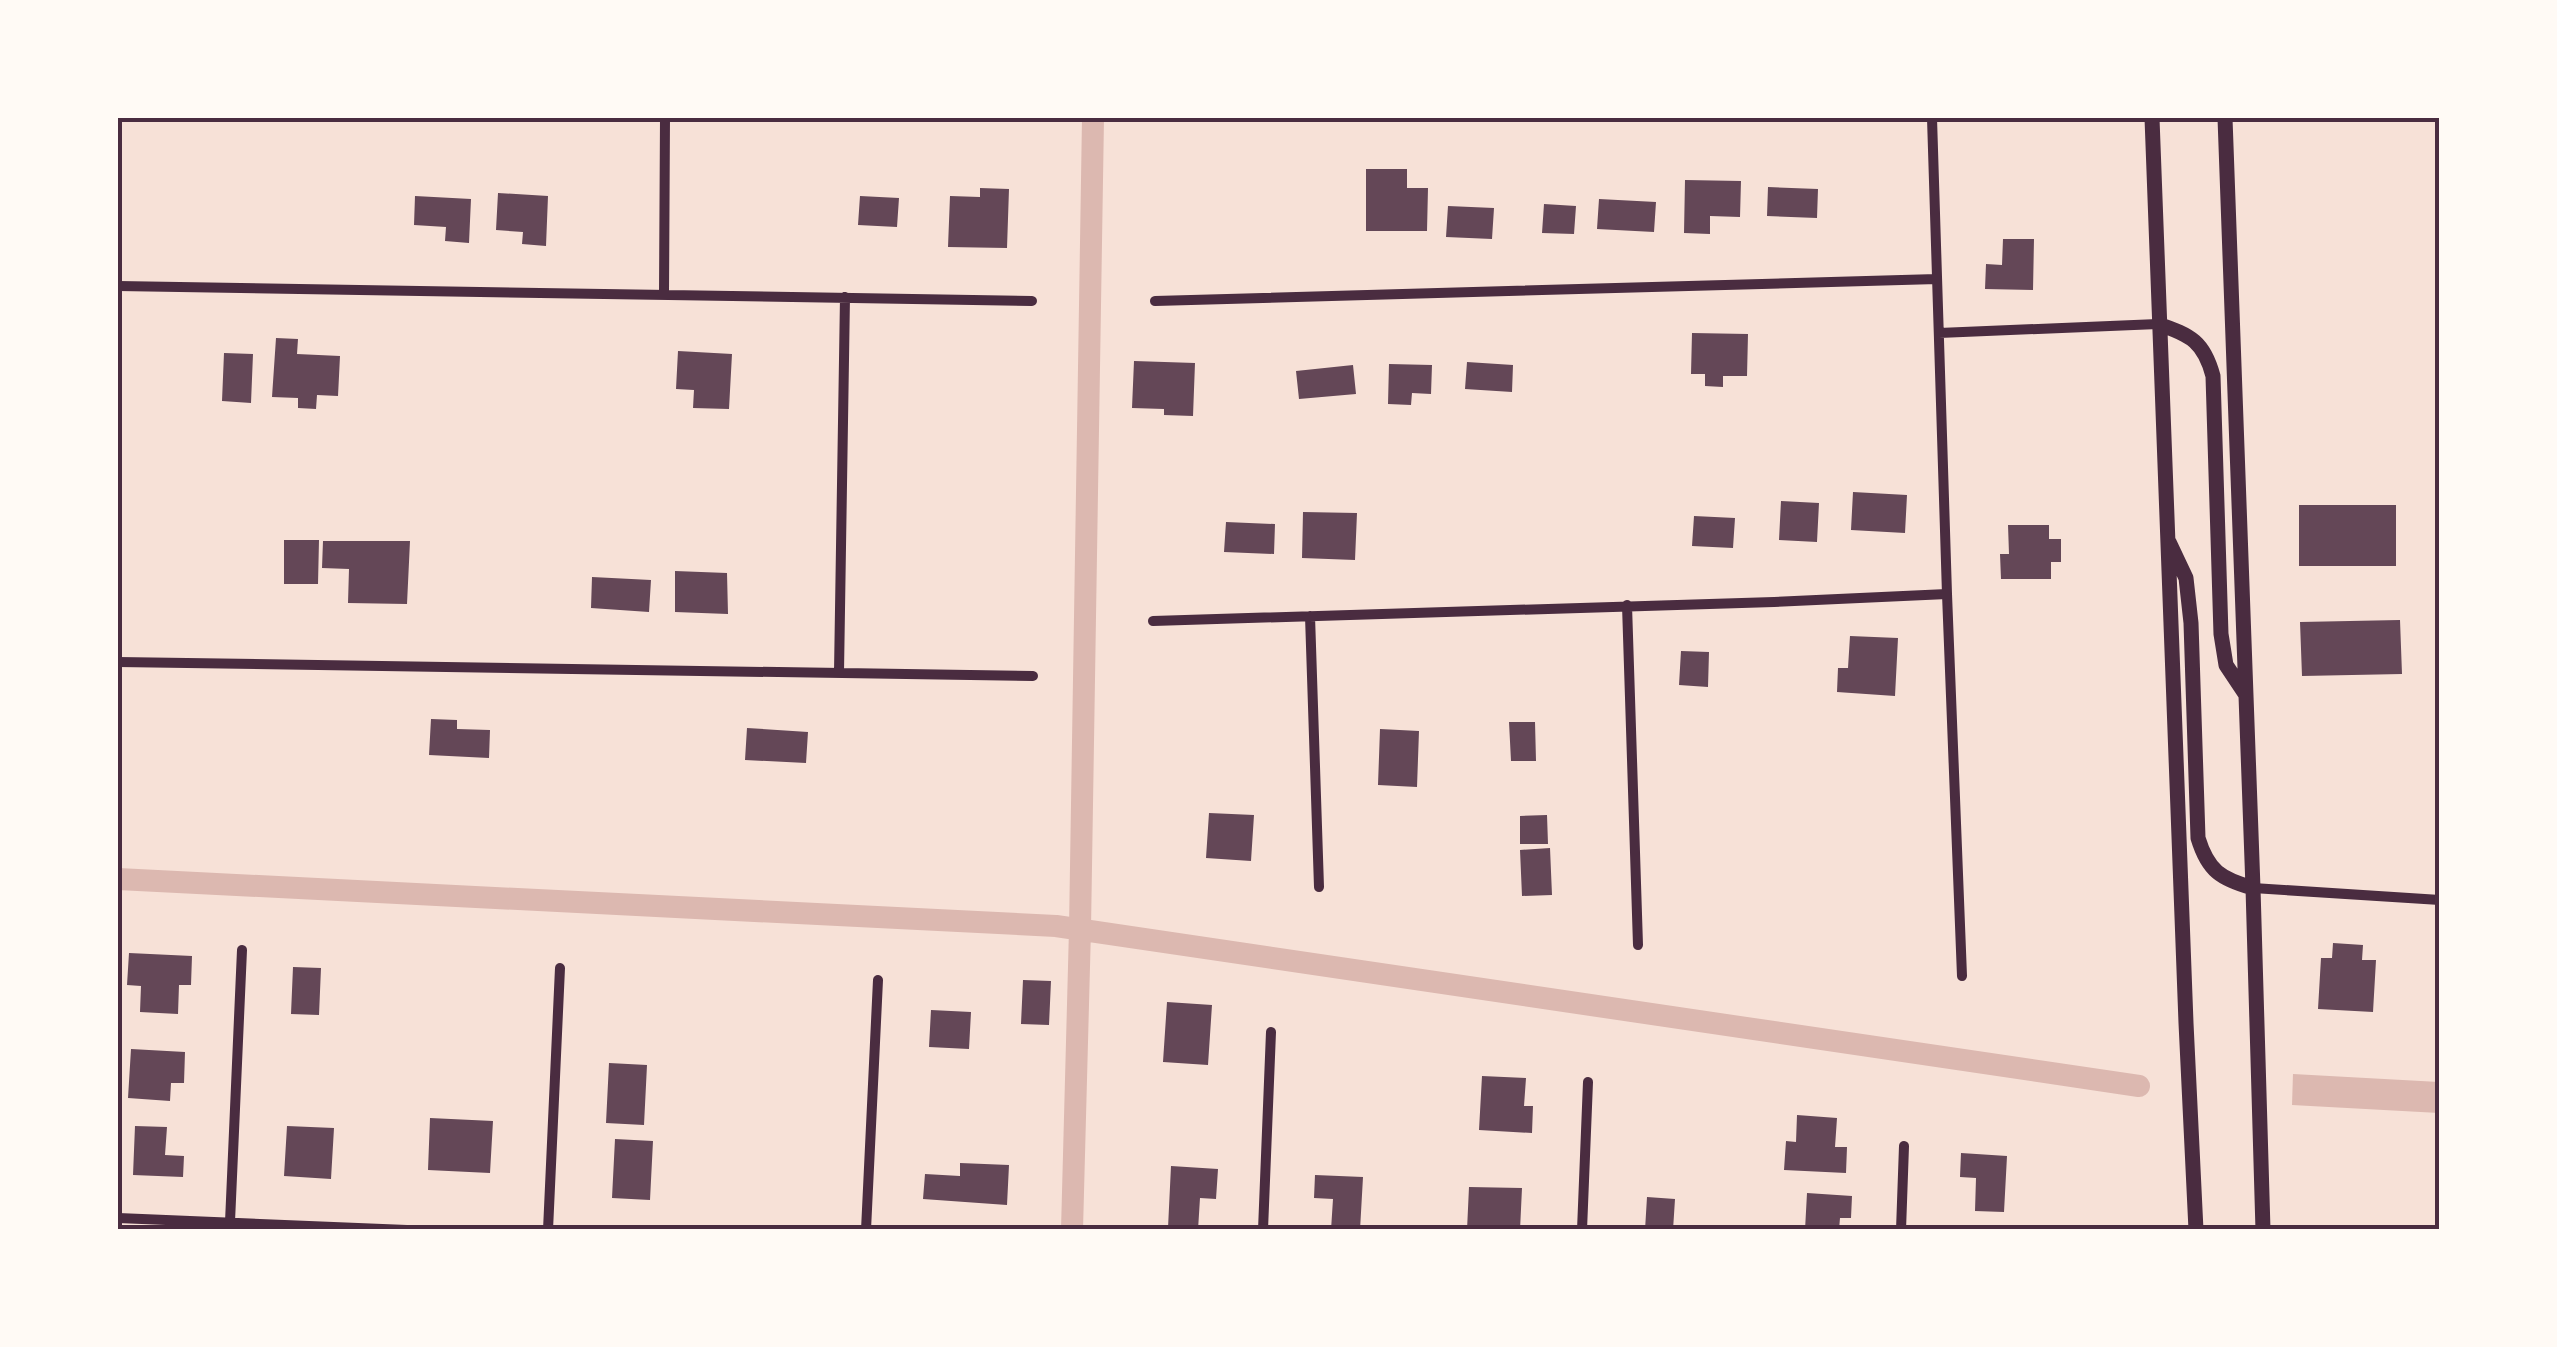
<svg xmlns="http://www.w3.org/2000/svg" width="2557" height="1347" font-family="'Crimson Pro',serif">
	<style>
		.water { fill: #dcb8b0 }
		.lines { fill: none; stroke-linecap: round; stroke-linejoin: round }
		.canal { stroke: #dcb8b0; stroke-width: 22 }
		.building { fill: #644757 }
		.minor { stroke: #4a2c40; stroke-width: 10 }
		.secondary { stroke: #4a2c40; stroke-width: 15 }
		.neatline { fill: none; stroke: #4a2c40; stroke-width: 4 }
	</style>
	<rect width="100%" height="100%" fill="#f7e1d7"/>
	<path class="water" d="M2293,1074L2439,1082V1113L2292,1105Z"/>
	<g class="lines">
		<path class="canal" d="M118,879L1056,926L2139,1086
			M1072,1230L1080,929L1093,118"/>
	</g>
	<path class="building" d="M1366,169H1407V188H1428L1427,231H1366Z
		M1685,180L1741,181L1740,217L1710,216V234L1684,233Z
		M1768,187L1818,189L1817,218L1767,216Z
		M980,188L1009,189L1007,248L948,247L950,196L980,197Z
		M498,193L548,196L546,246L522,244L523,232L496,230Z
		M415,196L471,199L469,243L445,241L446,227L414,225Z
		M860,196L899,198L897,227L858,225Z
		M1599,199L1656,202L1654,232L1597,229Z
		M1544,204L1576,206L1574,234L1542,233Z
		M1448,206L1494,208L1492,239L1446,237Z
		M2003,239H2034L2033,290L1985,289L1986,264L2002,265Z
		M1692,333L1748,334L1747,376H1723V387L1705,386V374H1691Z
		M276,338L298,339L297,354L340,356L338,396L317,395L316,409L298,408V398L272,397Z
		M678,351L732,354L729,409L693,408L694,390L676,389Z
		M224,353L253,354L251,403L222,401Z
		M1134,361L1195,363L1193,416L1164,415V409L1132,408Z
		M1467,362L1513,365L1512,392L1465,389Z
		M1389,364L1432,365L1431,394L1412,393L1411,405L1388,404Z
		M1353,365L1356,394L1299,399L1296,371Z
		M1853,492L1907,495L1905,533L1851,530Z
		M1781,501L1819,503L1817,542L1779,540Z
		M2299,505H2396V566H2299Z
		M1303,512L1357,513L1355,560L1302,558Z
		M1694,516L1735,518L1733,548L1692,546Z
		M1226,522L1275,524L1274,554L1224,552Z
		M2008,525H2049V539H2061V562H2051V579H2001L2000,554H2009Z
		M284,540H319L318,584H284Z
		M323,541H410L407,604L348,603L349,569L322,568Z
		M675,571L727,573L728,614L675,612Z
		M592,577L651,580L649,612L591,608Z
		M2400,620L2402,674L2302,676L2300,622Z
		M1850,636L1898,638L1895,696L1837,692L1838,668H1848Z
		M1681,651L1709,652L1708,687L1679,685Z
		M431,719L457,720V729L490,730L489,758L429,755Z
		M1509,722H1535L1536,761H1511Z
		M747,728L808,732L806,763L745,760Z
		M1380,729L1419,731L1417,787L1378,785Z
		M1209,813L1254,815L1251,861L1206,858Z
		M1547,815L1548,844H1520V816Z
		M1550,848L1552,895L1522,896L1520,850Z
		M2333,943L2363,945L2362,960H2376L2373,1012L2318,1009L2321,958H2332Z
		M129,953L192,956L191,985H179L178,1014L140,1012L141,986L127,985Z
		M293,967L321,968L319,1015L291,1014Z
		M1023,980L1051,981L1049,1025L1021,1024Z
		M1167,1002L1212,1005L1208,1065L1163,1062Z
		M931,1010L971,1012L969,1049L929,1047Z
		M131,1049L185,1052L184,1083H171L170,1101L128,1098Z
		M609,1063L647,1065L644,1125L606,1123Z
		M1482,1076L1526,1078L1524,1106H1533L1532,1133L1479,1130Z
		M1797,1115L1837,1118L1835,1147H1847L1846,1173L1784,1170L1786,1141L1796,1142Z
		M430,1118L493,1121L490,1173L428,1170Z
		M135,1126L167,1127L165,1155L184,1156L183,1177L133,1175Z
		M287,1126L334,1128L331,1179L284,1176Z
		M615,1139L653,1141L650,1200L612,1198Z
		M1961,1153L2007,1156L2004,1212L1975,1211L1976,1178L1960,1177Z
		M960,1163L1009,1165L1007,1205L923,1199L925,1174L960,1176Z
		M1171,1166L1218,1169L1216,1199L1200,1198L1198,1230L1168,1228Z
		M1315,1175L1363,1177L1360,1230H1331L1333,1199L1314,1198Z
		M1469,1187L1522,1188L1520,1230H1467Z
		M1807,1193L1852,1196L1851,1218H1840L1839,1230H1805Z
		M1647,1197L1675,1199L1673,1230H1645Z"/>
	<g class="lines">
		<path class="minor" d="M1932,118L1947,594L1962,976
			M118,286L1032,301
			M664,294L665,118
			M1155,301L1937,279
			M1939,333L2158,324
			M1627,605L1638,945
			M1310,616L1319,887
			M1153,621L1774,602L1947,594
			M118,662L1033,676
			M839,672L845,297
			M2253,888L2440,900
			M118,1218L407,1230
			M230,1222L242,950
			M548,1230L560,968
			M866,1230L878,980
			M1263,1230L1271,1032
			M1582,1230L1588,1082
			M1901,1230L1904,1146"/>
		<path class="secondary" d="M2152,118L2186,1023L2196,1230
			M2225,118L2253,888L2263,1230
			M2158,324C2191,335 2204,342 2213,376L2221,634L2226,665L2246,695
			M2169,542L2186,578L2191,623L2198,838C2208,871 2221,879 2253,888"/>
	</g>
	<rect width="2557" height="1347" fill="none" stroke="#fffaf5" stroke-width="240"/>
	<rect x="120" y="120" width="2317" height="1107" class="neatline"/>
</svg>
